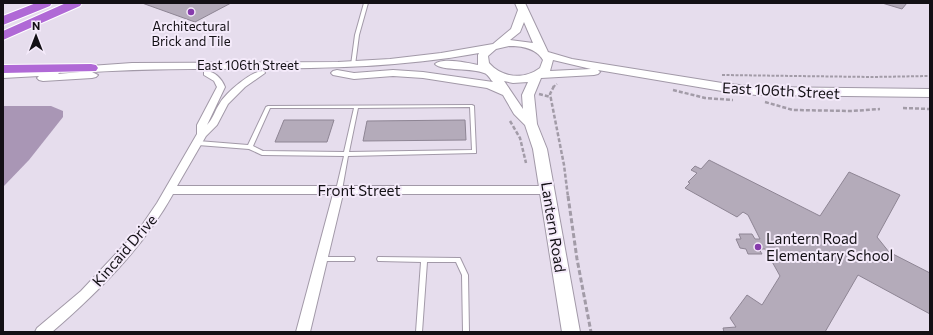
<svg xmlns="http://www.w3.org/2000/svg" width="933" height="335" font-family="Commissioner,sans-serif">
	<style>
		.water { fill: #a996b5 }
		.building { fill: #b4abba; stroke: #8e8594 }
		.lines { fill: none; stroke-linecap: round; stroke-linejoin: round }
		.lane-casing { stroke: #a299a8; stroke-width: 2 }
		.street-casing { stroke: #a299a8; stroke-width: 2 }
		.secondary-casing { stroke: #a299a8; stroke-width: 2 }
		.highway-casing { stroke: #fff; stroke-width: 2 }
		.path-far2 { stroke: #a29ba7; stroke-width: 2; stroke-dasharray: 3 1.5; stroke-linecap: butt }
		.path-far1 { stroke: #a29ba7; stroke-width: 2.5; stroke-dasharray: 4 2; stroke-linecap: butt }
		.path { stroke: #a29ba7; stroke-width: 3; stroke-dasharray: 5 2.5; stroke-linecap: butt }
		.lane { fill: #fff; fill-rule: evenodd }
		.street { fill: #fff; fill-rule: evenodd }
		.secondary { fill: #fff; fill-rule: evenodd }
		.highway { fill: #b069d6; fill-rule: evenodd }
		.poi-dot { fill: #863bac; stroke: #f4eafa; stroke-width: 1.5 }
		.labels { text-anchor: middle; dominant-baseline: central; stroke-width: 4; stroke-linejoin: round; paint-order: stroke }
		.far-poi-label { font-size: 13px; fill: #131015; stroke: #f4eafa }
		.far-street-label { font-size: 13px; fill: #131015; stroke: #f4eafa }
		.street-label { font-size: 15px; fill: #131015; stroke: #f4eafa }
		.poi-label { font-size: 15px; fill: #131015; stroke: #f4eafa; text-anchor: start }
	</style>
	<rect width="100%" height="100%" fill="#e6dded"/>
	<path class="water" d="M3,106H51L63,111V117L29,160L3,187Z"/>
	<path class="building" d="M142,3H231L195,22Z
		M882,3H907L902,9Z
		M284,120H334L327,142H275Z
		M465,120L466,140L363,141L367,121Z
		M709,160L820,216L849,172L900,195L877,237L889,252L930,273V314L858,275L825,332H724L723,328L736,327L730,318L747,295L762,305L780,276L765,249H759L762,254H748L746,249L740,248L736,239H741L739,234H752L755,239H760L748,215L743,212L737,217L685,188L690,183L688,182L697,173L691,170L695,166L701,169Z"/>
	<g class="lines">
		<g class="lane-casing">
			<path id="lane" d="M364,3H368L359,35L355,65L353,66L351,65L355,35Z
				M472,105L474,106L476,152V153L348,156L342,190L341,191H337L336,190L344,156L262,155L249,149L198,145L196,143L198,141L248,145L266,107L268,106ZM470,107L472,150L349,152L358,108ZM270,108H354L344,152L263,151L253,146Z
				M320,257H354L355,259L354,261H320L319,259Z
				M378,257H380L458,258H460L468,275L469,332H463L462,275L456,262H427L422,332H416L421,262L380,261H378L377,259Z"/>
		</g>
		<g class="street-casing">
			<path id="street" d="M204,71C214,70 222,79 225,87L207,125C213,119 215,110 220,103C225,94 253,69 264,71L265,73L245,87L228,104L217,125L206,136L177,186H548L552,187L553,190L552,193L548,194H343L310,332H296L333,194H173C143,248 98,292 52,332H35L37,328L81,291L140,228L157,203L197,134V125L217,87L214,81L204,75Z"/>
		</g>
		<g class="secondary-casing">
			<path id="secondary" d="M515,3H525L548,52L572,59L722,83L756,87L930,89V97L756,95L722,91L598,70L600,72L598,74L594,75L541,78L534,95L537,124L547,149L580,332H562L533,149L525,125L514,114L503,95L487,88L423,78L393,76L354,79L333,75L331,73L333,71L337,70L354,73L393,70L423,72L493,82C490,79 488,74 484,73C474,68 441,71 435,64C442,57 469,63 478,65V55L479,53C350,77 222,64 92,72L98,75L96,77L92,78L43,81L39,80L37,78L39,76L3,78V72L55,68L59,69L61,71L58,74L80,72L74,69L76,67L132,63L338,62L390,59L441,53L493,44L511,29L518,10ZM524,22L533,43L510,40L520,32ZM509,46C522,46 536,48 543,60L540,68C524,80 502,78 489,63L488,56L496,49ZM553,60L591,69L550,71ZM504,81L513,83L528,82L522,95L523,109Z"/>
		</g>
		<g class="highway-casing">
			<path id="highway" d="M36,3H52L50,6L3,25V16Z
				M66,3H82L80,6L3,40V31Z
				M91,64L96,65L98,68L96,71L3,73V65Z"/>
		</g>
		<path class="path-far2" d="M722,75L871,77L930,76
			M553,87L557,84"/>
		<path class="path-far1" d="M554,86L550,94L564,165L568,197
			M673,90L705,98L733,100
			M539,94L551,97
			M765,102L793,110L852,111L880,109
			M903,108L930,109
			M510,121L520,138L526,163"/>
		<path class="path" d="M568,196L577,259L591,332"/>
		<use href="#lane" class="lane"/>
		<use href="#street" class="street"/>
		<use href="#secondary" class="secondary"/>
		<use href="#highway" class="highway"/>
	</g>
	<g class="poi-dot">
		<circle cx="191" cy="12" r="4"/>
		<circle cx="758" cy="247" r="4"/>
	</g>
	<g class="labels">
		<g class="far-poi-label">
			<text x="191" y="26">Architectural<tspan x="191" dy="15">Brick and Tile</tspan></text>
		</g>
		<g class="far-street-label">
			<text x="248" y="65">East 106th Street</text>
		</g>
		<g class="street-label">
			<text transform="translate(781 90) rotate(3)">East 106th Street</text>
			<text x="359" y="190">Front Street</text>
			<text transform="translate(554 227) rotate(81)">Lantern Road</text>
			<text transform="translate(124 250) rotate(-49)">Kincaid Drive</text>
		</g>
		<g class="poi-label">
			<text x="766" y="238">Lantern Road<tspan x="766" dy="17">Elementary School</tspan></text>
		</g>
	</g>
	<rect width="933" height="335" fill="none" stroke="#131015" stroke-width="8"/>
	<g transform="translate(36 36)" stroke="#f4eafa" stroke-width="3" paint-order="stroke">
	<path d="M0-3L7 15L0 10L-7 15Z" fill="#131015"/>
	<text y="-6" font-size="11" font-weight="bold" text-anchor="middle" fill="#131015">N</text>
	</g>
</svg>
